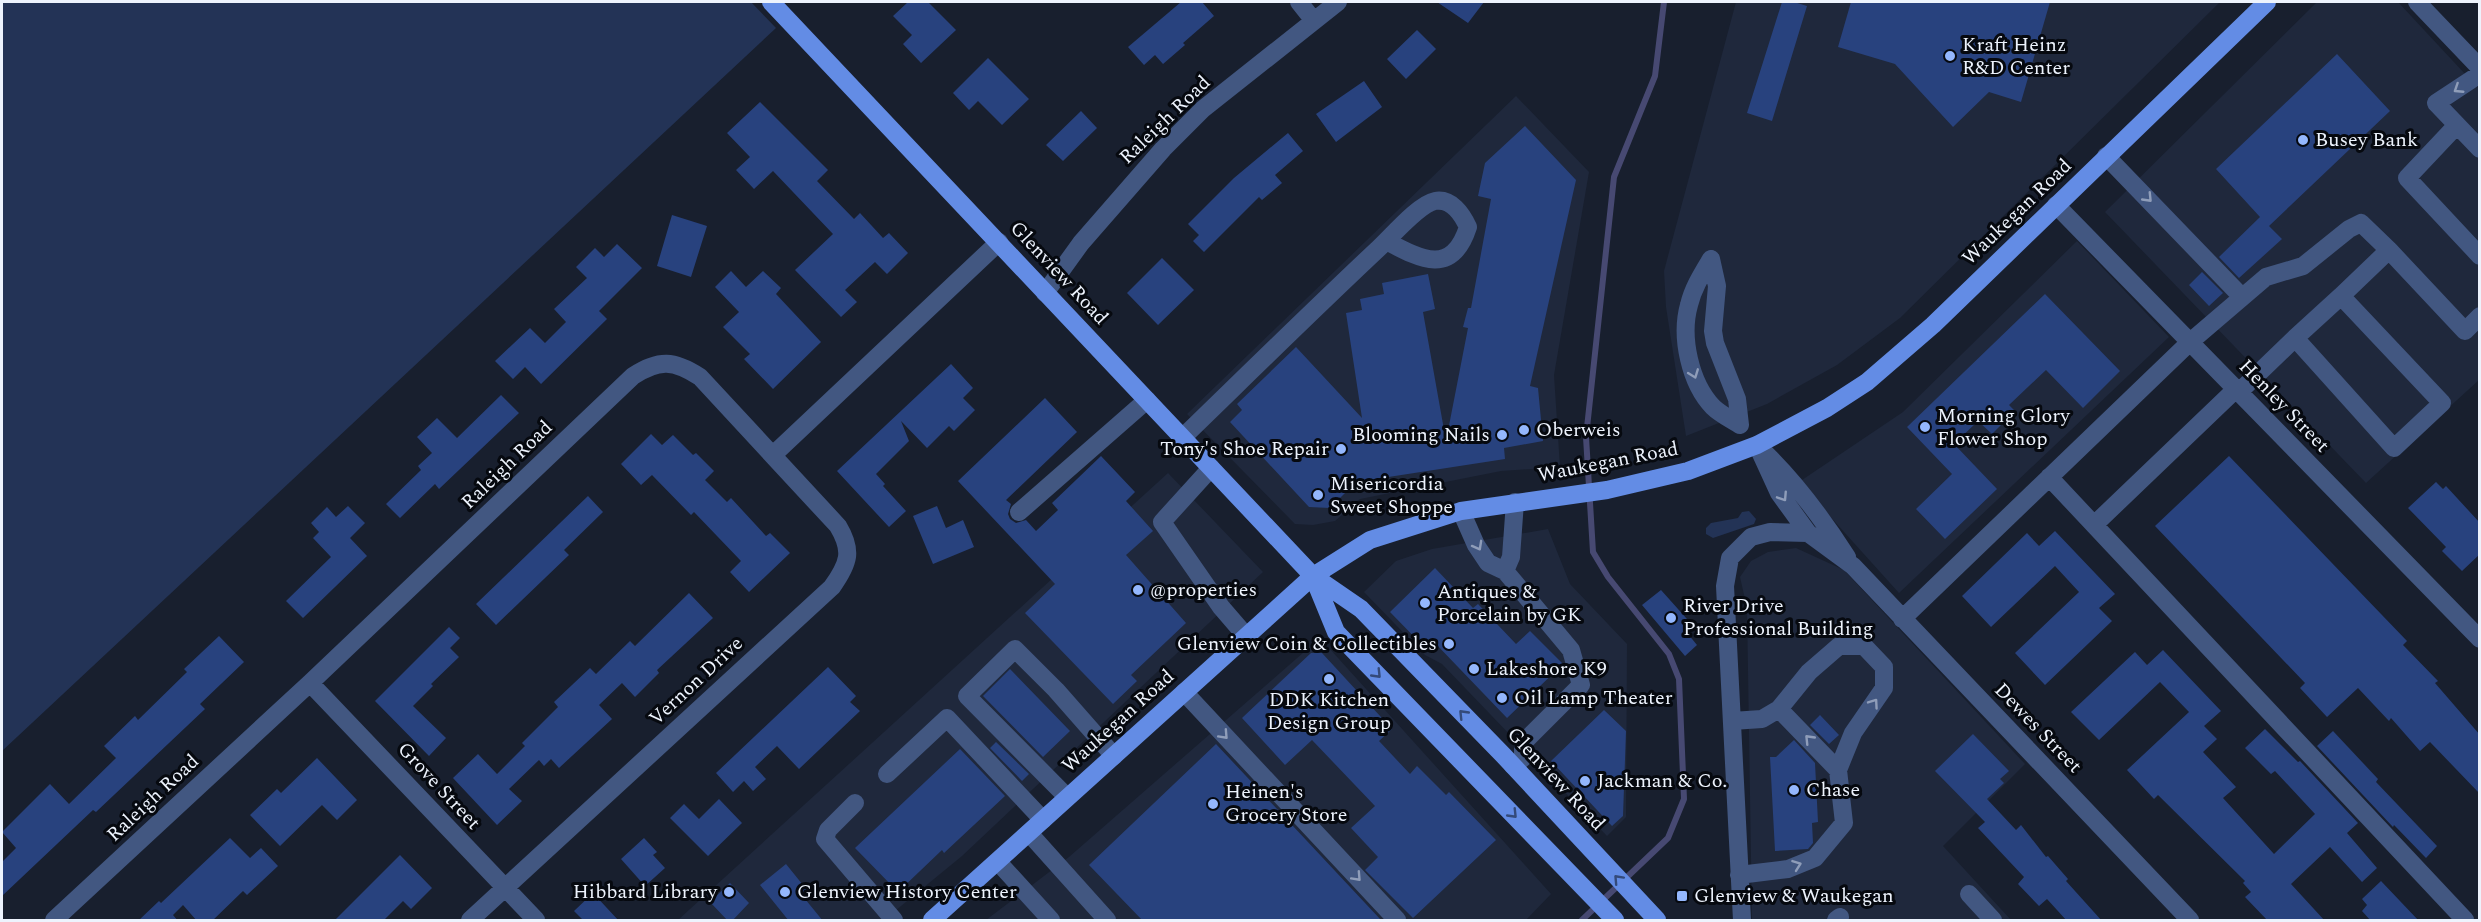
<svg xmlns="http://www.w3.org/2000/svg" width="2481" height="922" font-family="Spectral,serif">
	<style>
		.built { fill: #1f283c }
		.green { fill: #233356 }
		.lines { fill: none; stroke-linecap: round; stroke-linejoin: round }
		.stream { stroke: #474972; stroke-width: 6 }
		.building { fill: #28427e }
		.minor { stroke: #425781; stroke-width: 18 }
		.major { stroke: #638ce5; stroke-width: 18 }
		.oneway { stroke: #8f9db9 }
		.oneway2 { stroke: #344a7a }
		.poi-dot { fill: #94b7fd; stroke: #06090f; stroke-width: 2 }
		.labels { text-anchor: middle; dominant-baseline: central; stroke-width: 6; stroke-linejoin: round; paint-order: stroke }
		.poi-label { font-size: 20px; fill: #edf3fd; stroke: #06090f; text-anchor: start }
		.street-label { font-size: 20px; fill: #edf3fd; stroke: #06090f }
	</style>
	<rect width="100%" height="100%" fill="#181f2e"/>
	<path class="built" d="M1736,2H2220L1900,318L1837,365L1767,404L1686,436L1666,307L1664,271Z
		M2317,2H2398L2479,89V380L2366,483L2105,212Z
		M1516,96L1589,172L1554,375L1560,467L1501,471L1360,499L1335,521L1313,525L1295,524L1187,414Z
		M2077,241L2169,337L1899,593L1799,482L1903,412Z
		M1168,473L1263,572L962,856L884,920H678Z
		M1548,529L1570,584L1627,644L1626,817L1607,836L1442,664L1425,655L1364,592L1396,561L1432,549Z
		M1796,548L1844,570L2025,764L1943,846L2011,920H1752L1747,608L1740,577L1751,561L1768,552Z
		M1320,638L1551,894L1526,920H986L1069,857Z"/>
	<path class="green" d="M2,2H751L776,28L2,751Z
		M1749,511L1756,519L1754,524L1713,538L1706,534V528L1711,523L1738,518L1742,512Z"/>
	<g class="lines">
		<path class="stream" d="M1582,920L1668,838L1684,799L1679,679L1669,654L1608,577L1593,552L1586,437L1614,177L1655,76L1664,2"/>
	</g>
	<path class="building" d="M908,2H928L956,30L921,63L903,44L912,35L893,16Z
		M1181,2H1202L1214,16L1183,43L1185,45L1163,64L1155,55L1144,65L1128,47Z
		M1437,2H1484L1468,23Z
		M1782,2H1794L1807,6L1772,121L1747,113Z
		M1851,2H2050L2021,102L1989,92L1953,127L1895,64L1838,47Z
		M1417,30L1436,49L1406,79L1387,59Z
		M2337,54L2390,111L2269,226L2282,239L2239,278L2219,257L2260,217L2216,169Z
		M988,58L1029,99L1002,125L978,101L969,110L953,93Z
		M1364,81L1382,107L1336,142L1316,114Z
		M760,102L828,170L817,181L854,219L860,213L883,238L889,233L908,253L887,274L875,262L845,290L857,302L841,317L795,270L833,234L773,171L754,189L736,170L750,157L727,133Z
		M1081,111L1097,128L1063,161L1046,145Z
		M1525,126L1576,180L1530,386L1538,388L1543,441L1504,448L1505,459L1356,482L1330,508L1309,507L1230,422L1242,410L1237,404L1296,347L1362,418L1346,313L1362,310L1360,299L1384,294L1382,283L1428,274L1435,309L1423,312L1446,441L1468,328L1463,327L1468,308H1471L1491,199L1478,196L1485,163Z
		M1288,133L1303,151L1275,175L1282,183L1262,200L1259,197L1204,252L1193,241L1199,235L1188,224L1234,178Z
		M672,215L707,226L691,277L657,266Z
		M617,244L642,268L599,311L607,319L541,384L525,367L513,379L495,361L530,328L545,343L566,322L554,309L587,278L576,267L595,248L604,257Z
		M1162,258L1194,290L1158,325L1127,293Z
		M731,271L746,287L763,271L781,288L776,294L821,342L773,389L744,359L750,354L723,327L739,312L715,287Z
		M2202,272L2223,293L2209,306L2189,285Z
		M2045,294L2120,371L2083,408L2046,370L2009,405L2015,411L1992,434L1978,421L1954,444L1997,489L1945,539L1916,509L1952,474L1907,427Z
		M951,364L973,388L963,398L975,410L954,431L949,426L927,448L901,421L909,441L876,474L885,484L883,486L906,511L889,527L837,471Z
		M501,395L519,413L439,489L435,484L400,518L386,504L421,470L418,466L432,453L417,437L437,418L457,438Z
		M1045,398L1077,432L1006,500L1011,504L1008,514L1010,519L1016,523L1026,520L1036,531L1058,510L1052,503L1101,456L1135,492L1126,501L1153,531L1126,555L1186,623L1131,675L1137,681L1113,704L1025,613L1055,584L958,481Z
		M651,434L662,445L673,435L693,455L696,453L714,471L705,480L727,502L731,498L766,536L770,533L790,553L749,592L730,572L741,561L694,512L691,515L652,475L641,485L621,464Z
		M2229,456L2407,641L2403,645L2438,681L2435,683L2480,735V794L2430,742L2420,751L2391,718L2389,721L2358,688L2327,717L2300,688L2305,683L2155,526Z
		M2436,482L2443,489L2446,486L2480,523V554L2462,571L2442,551L2446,547L2408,508Z
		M588,496L603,512L564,550L569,555L496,625L476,604Z
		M348,506L365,523L350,538L367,556L303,618L286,601L331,557L313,538L319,532L311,523L327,507L336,517Z
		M937,506L946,528L963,520L974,547L933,564L913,516Z
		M2055,531L2115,594L2099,608L2112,621L2045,685L2015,653L2079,592L2055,566L1991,627L1962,596L2027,533L2039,546Z
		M1435,568L1473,608L1478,604L1516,644L1530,631L1563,664L1507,718L1434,642L1426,649L1390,612Z
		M1661,590L1695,628L1688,634L1697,645L1685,656L1642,605Z
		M689,593L713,618L657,670L659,673L635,697L622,683L599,705L612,719L559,768L551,759L544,766L539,760L509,789L522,801L497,825L453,778L478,754L497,774L525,746L522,743L558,707L554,702L590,668L596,674L630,641L635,646Z
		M449,627L460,638L450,648L459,657L431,684L433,686L413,706L446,738L429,756L375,701Z
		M219,636L244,662L200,704L205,709L96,812L93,810L2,896V862L16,848L2,832L50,784L69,804L116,758L104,746L135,716L138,720L187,672L184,669Z
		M2163,650L2221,711L2204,726L2217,739L2203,752L2236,787L2223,798L2274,854L2315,814L2275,771L2271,774L2245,748L2265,729L2298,762L2300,761L2358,823L2347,833L2377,868L2362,882L2330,847L2291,884L2325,921H2268L2245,897L2251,892L2243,883L2245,881L2158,795L2154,799L2127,770L2189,712L2160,682L2099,740L2071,712L2135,652L2147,665Z
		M1311,653H1322L1392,729L1379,741L1410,774L1417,766L1446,795L1449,792L1496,840L1413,918L1365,870L1378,857L1351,828L1375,806L1312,740L1285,765L1242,718Z
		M828,667L856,696L850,702L860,711L799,769L777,746L755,767L766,779L753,791L744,781L733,792L716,773Z
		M1010,669L1070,731L1043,757L983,696Z
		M1604,710L1626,731L1623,816L1612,826L1551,761Z
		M1820,715L1839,735L1829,744L1810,725Z
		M2333,731L2378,779L2376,782L2437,846L2426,858L2394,825L2393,827L2317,746Z
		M1973,734L2009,771L2000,779L2004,783L1987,799L2016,830L2021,825L2046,857L2048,856L2068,879L2066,881L2102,921H2067L2047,899L2039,906L2018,884L2024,877L1978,828L1985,822L1935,771Z
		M1794,740L1815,763L1818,822L1812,823L1813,843L1808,849L1775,851L1770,757H1776Z
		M996,742L1029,774L1022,781L990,748Z
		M1216,744L1380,919L1379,921H1143L1089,865Z
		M960,749L1005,796L944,853L942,850L898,892L855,848Z
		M317,758L357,800L337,820L322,805L280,846L250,815L277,789L281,793Z
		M719,799L742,823L708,856L670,818L684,804L699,819Z
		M230,838L250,858L261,848L278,866L247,895L243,891L212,921H197L183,905L173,915L178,921H138L159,901L161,903Z
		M644,838L657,852L653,855L665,868L645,886L621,859Z
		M400,855L432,888L411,909L403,901L383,921H334Z
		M786,864L807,890L801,894L823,921H789L760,885Z
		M2381,881L2419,921H2371L2362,911L2367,905L2362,899Z
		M730,883L749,903L732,921H728L710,902Z
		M593,893L619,921H584L574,911Z"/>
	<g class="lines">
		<path class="minor" d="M1299,2L1314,21
			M2417,2L2480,68
			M2480,74L2436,103L2480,149
			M2457,125L2407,178L2480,256
			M2106,156L2242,297
			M2056,205L2480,639
			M1711,259C1702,274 1693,288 1689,305C1680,337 1690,383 1713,407C1720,414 1732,420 1740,425
			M1711,259L1717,286L1713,331L1715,343L1737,399L1740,425
			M1045,293L1081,243L1163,149L1203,109L1338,2
			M2295,338L2341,296
			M2239,392L2295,338L2394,448L2442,403L2341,296L2389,250L2465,331L2480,316
			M1182,438C1248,374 1313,310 1379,248C1392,236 1419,204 1435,201C1451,198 1462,214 1468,227C1452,276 1422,260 1386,241
			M1757,445L1779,493L1808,533L1853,566L2190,920
			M1764,452C1797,484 1822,518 1847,557
			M773,455L999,242
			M1211,468L1162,522L1221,607L1246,636
			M2049,477L2465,920
			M1461,511L1476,545L1488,563L1505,571L1571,650L1581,685L1523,743V758L1513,766
			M1019,512L1147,400
			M2094,525L2236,389
			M1505,571L1511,557L1515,502
			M1902,619L2190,342L2266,277L2303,266L2349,229L2361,223L2389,250
			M310,683L536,920
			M1184,692L1397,920
			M1779,709L1838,770
			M1732,721L1762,719L1779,709L1809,672L1839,646H1864L1884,667V688L1853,733L1838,770L1844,823L1815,858L1788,869L1739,875
			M887,774L947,718L1043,820
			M1067,797L967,696L1015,649L1056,690L1114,756
			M855,803L828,830L825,839L894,920
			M1029,833L1107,920
			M998,862L1051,920
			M1969,894L1993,920
			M54,920L310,683L633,376C659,359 674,360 700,377L838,526C853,551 849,563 832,587L470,920
			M1742,920L1725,586L1730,558L1751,537L1770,532L1808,533
			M1836,920L1840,917"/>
		<path class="major" d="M771,2L1313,576L1361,609L1504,756L1657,920
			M1313,576L1336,632L1615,920
			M932,920L1313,576L1370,540L1461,511L1607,490L1688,471L1757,445L1827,408L1867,382L1933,325L2267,2"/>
	</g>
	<defs><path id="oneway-chevron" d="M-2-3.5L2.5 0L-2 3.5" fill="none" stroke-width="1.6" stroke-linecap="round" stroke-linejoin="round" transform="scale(1.5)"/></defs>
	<g class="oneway">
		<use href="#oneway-chevron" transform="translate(2458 89) rotate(147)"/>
		<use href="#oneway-chevron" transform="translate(2148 198) rotate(46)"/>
		<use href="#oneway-chevron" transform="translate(1694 374) rotate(69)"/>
		<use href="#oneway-chevron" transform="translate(1783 497) rotate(57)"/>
		<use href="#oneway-chevron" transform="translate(1478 546) rotate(61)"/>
		<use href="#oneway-chevron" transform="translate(1874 703) rotate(-55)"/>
		<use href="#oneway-chevron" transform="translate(1224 735) rotate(47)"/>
		<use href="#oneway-chevron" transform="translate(1809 739) rotate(-134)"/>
		<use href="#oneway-chevron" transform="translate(1797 865) rotate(-20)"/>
		<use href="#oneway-chevron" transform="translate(1357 877) rotate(47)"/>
	</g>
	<g class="oneway2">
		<use href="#oneway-chevron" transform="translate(1377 674) rotate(46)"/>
		<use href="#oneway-chevron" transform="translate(1463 714) rotate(-134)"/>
		<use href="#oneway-chevron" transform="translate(1513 814) rotate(46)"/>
		<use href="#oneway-chevron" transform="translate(1618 879) rotate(-133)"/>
	</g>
	<g class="poi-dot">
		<circle cx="1950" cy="56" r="6"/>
		<circle cx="2303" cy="140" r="6"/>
		<circle cx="1925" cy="427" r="6"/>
		<circle cx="1524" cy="430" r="6"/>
		<circle cx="1502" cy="435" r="6"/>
		<circle cx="1341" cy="449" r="6"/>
		<circle cx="1318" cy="495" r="6"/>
		<circle cx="1138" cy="590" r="6"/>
		<circle cx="1425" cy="603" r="6"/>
		<circle cx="1671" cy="618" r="6"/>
		<circle cx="1449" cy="644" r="6"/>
		<circle cx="1474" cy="669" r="6"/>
		<circle cx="1329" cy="679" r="6"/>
		<circle cx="1502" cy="698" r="6"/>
		<circle cx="1585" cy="781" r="6"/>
		<circle cx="1794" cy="790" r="6"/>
		<circle cx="1213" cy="804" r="6"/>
		<circle cx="729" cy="892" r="6"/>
		<circle cx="785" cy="892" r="6"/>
		<rect x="1676" y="890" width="12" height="12" rx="3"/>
	</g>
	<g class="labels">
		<g class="poi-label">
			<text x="1962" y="45">Kraft Heinz<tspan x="1962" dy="23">R&amp;D Center</tspan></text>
			<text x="2315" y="140">Busey Bank</text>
			<text x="1937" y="416">Morning Glory<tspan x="1937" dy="23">Flower Shop</tspan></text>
			<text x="1536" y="430">Oberweis</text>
			<text x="1490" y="435" text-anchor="end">Blooming Nails</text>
			<text x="1329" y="449" text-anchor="end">Tony's Shoe Repair</text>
			<text x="1330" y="484">Misericordia<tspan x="1330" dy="23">Sweet Shoppe</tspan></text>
			<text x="1150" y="590">@properties</text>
			<text x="1437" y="592">Antiques &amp;<tspan x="1437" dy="23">Porcelain by GK</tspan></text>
			<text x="1683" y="606">River Drive<tspan x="1683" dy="23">Professional Building</tspan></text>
			<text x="1437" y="644" text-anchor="end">Glenview Coin &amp; Collectibles</text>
			<text x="1486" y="669">Lakeshore K9</text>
			<text x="1514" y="698">Oil Lamp Theater</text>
			<text x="1329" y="700" text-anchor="middle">DDK Kitchen<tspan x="1329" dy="23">Design Group</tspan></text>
			<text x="1597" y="781">Jackman &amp; Co.</text>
			<text x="1806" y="790">Chase</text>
			<text x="1225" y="792">Heinen's<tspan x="1225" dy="23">Grocery Store</tspan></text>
			<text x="717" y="892" text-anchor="end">Hibbard Library</text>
			<text x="797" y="892">Glenview History Center</text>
			<text x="1694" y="896">Glenview &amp; Waukegan</text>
		</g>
		<g class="street-label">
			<text transform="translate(1165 120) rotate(-44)">Raleigh Road</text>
			<text transform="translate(2017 212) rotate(-44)">Waukegan Road</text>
			<text transform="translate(1059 273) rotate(47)">Glenview Road</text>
			<text transform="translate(2284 406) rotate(46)">Henley Street</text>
			<text transform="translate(1608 462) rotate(-11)">Waukegan Road</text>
			<text transform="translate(507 465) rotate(-44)">Raleigh Road</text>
			<text transform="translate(696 681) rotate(-43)">Vernon Drive</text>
			<text transform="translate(1118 721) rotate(-42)">Waukegan Road</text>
			<text transform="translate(2038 728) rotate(46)">Dewes Street</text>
			<text transform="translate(1556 779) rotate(47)">Glenview Road</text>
			<text transform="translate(439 786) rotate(47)">Grove Street</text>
			<text transform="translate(153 798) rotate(-43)">Raleigh Road</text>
		</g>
	</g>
	<rect width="2481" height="922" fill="none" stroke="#edf3fd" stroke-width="6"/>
</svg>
